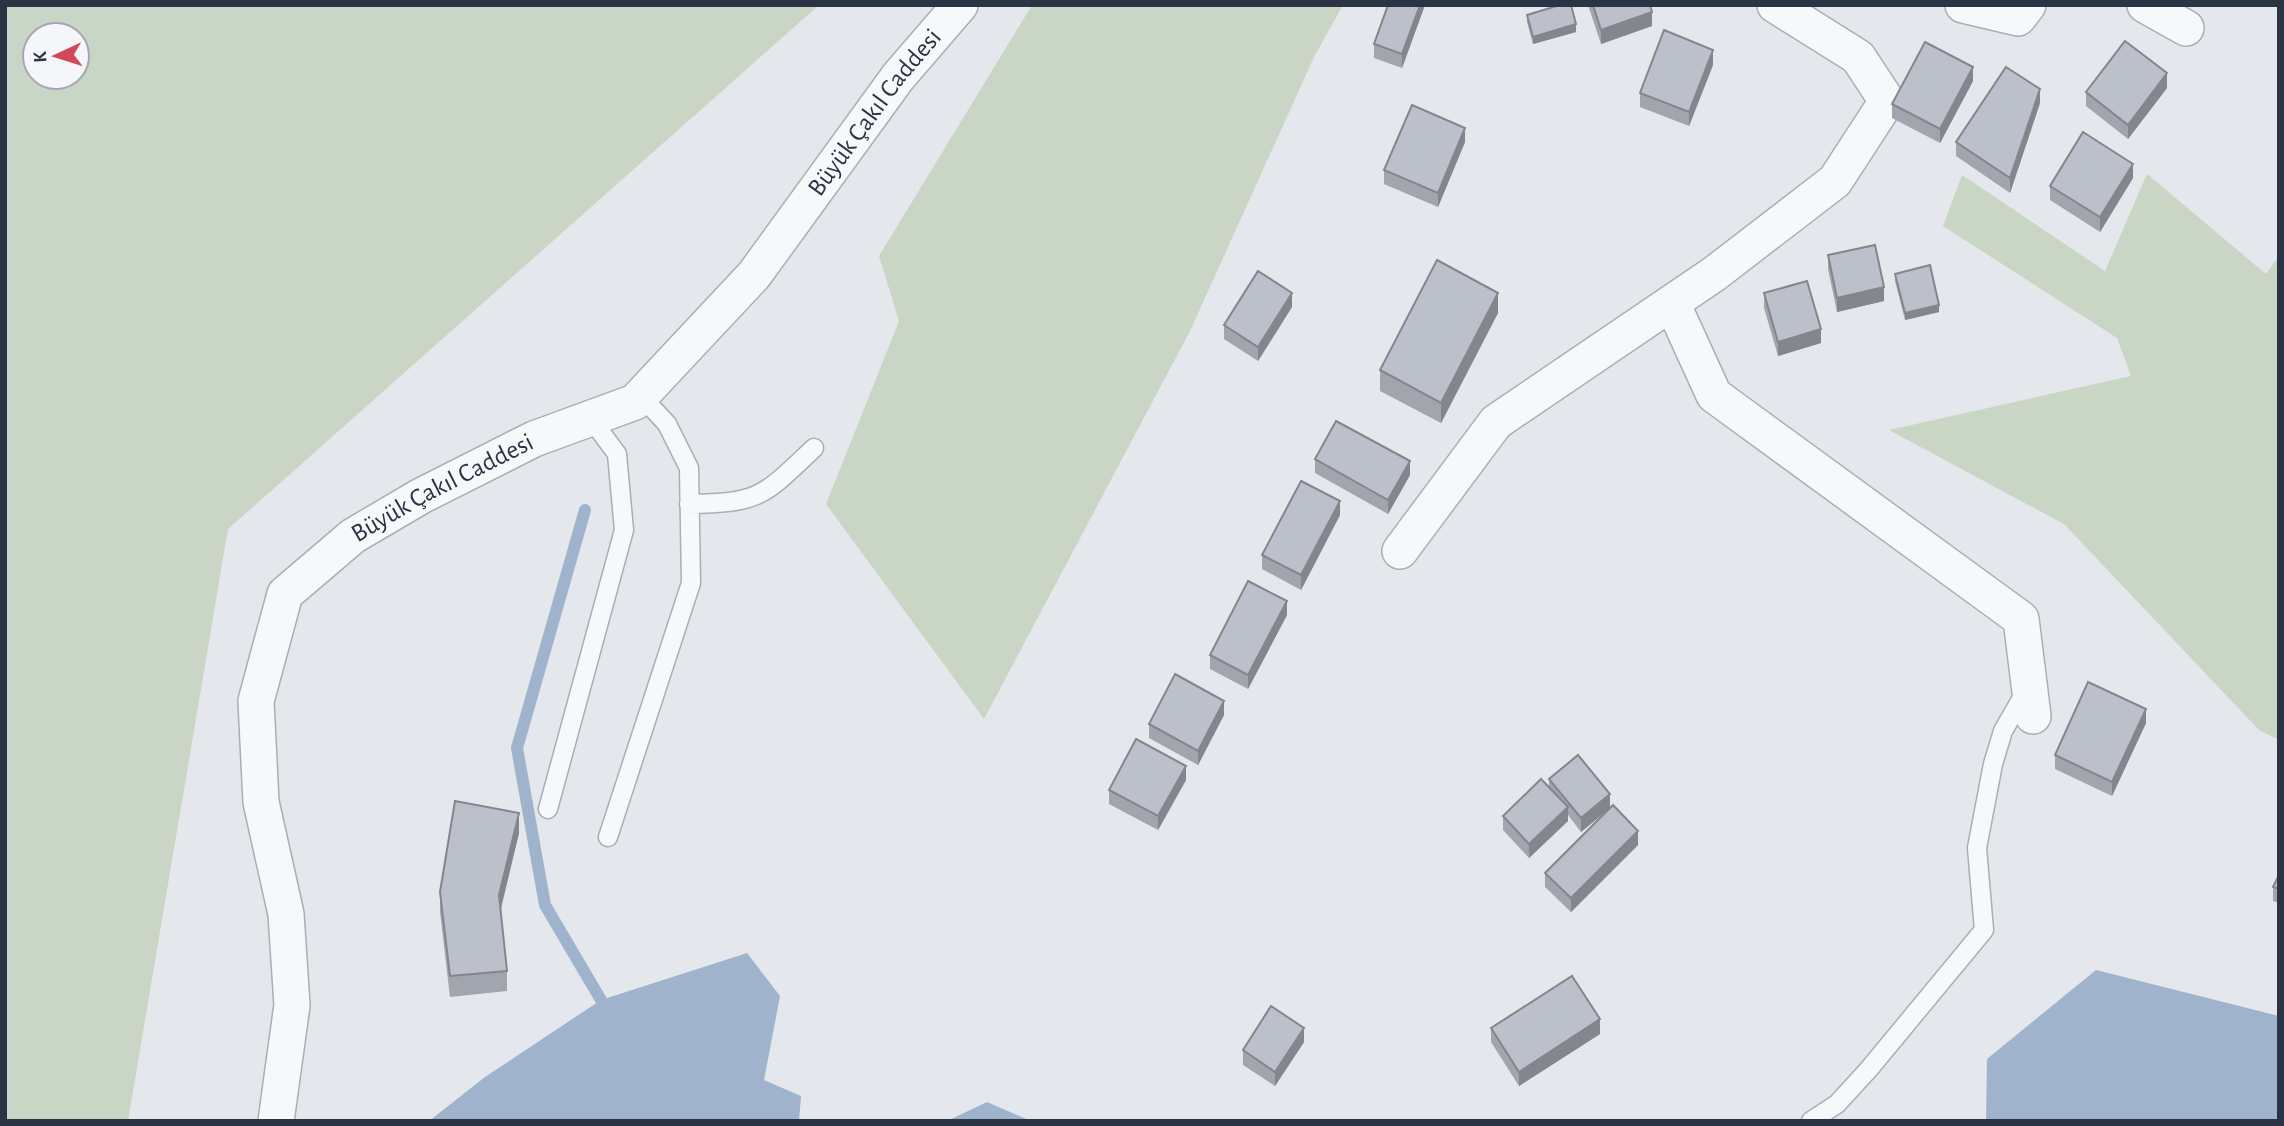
<svg xmlns="http://www.w3.org/2000/svg" width="2284" height="1126" font-family="'Alegreya Sans',sans-serif">
	<style>
		.green { fill: #c9d6c5; fill-rule: evenodd }
		.water { fill: #9fb4cc }
		.lines { fill: none; stroke-linecap: round; stroke-linejoin: round }
		.stream { stroke: #9fb4cc; stroke-width: 12 }
		.service-casing { stroke: #a9aeb7; stroke-width: 21 }
		.minor-casing { stroke: #a9aeb7; stroke-width: 38 }
		.service { stroke: #f7f8fa; stroke-width: 18 }
		.minor { stroke: #f7f8fa; stroke-width: 35 }
		.wall { fill: #a1a5ae }
		.shaded-wall { fill: #83868d }
		.building { fill: #bbc0ca; stroke: #83868d; stroke-width: 2 }
		.labels { text-anchor: middle; dominant-baseline: central; stroke-width: 5; stroke-linejoin: round; paint-order: stroke }
		.street-label { font-size: 26px; fill: #2b3445; stroke: #f4f6f9 }
	</style>
	<rect width="100%" height="100%" fill="#e4e7ec"/>
	<path class="green" d="M5,5H819L228,529L128,1121H5ZM35,35H77V77H35Z
		M1032,5H1343L1314,57L1190,331L984,719L826,504L899,321L879,256Z
		M2147,174L2266,274L2279,256V740L2259,730L2064,524L1889,430L2131,376L2117,338L1943,226L1962,175L2105,271Z"/>
	<path class="water" d="M747,953L780,996L764,1080L801,1096L799,1121H429L485,1077L601,1000Z
		M2096,970L2279,1016V1121H1986L1987,1059Z
		M987,1102L1031,1121H947Z"/>
	<g class="lines">
		<path class="stream" d="M585,510L517,748L545,905L601,1000"/>
		<g class="service-casing">
			<path id="service" d="M689,504C761,503 763,496 814,448
				M548,809L624,530L617,454L591,419
				M608,837L691,583L689,468L667,424L641,396
				M1811,1121L1837,1104L1869,1069L1984,930L1977,848L1993,764L2003,731L2026,691"/>
		</g>
		<g class="minor-casing">
			<g id="minor">
				<path d="M1963,5L2018,18L2028,5"/>
				<path d="M2145,5L2186,28"/>
				<path d="M1672,303L1714,395L2021,619L2033,716"/>
				<path d="M1400,551L1496,422L1714,274L1835,181L1887,101L1858,57L1775,5"/>
				<path id="s1" d="M276,1121L292,1005L286,914L261,802L256,701L285,594L353,536L421,496L534,439L635,402L754,275L898,77L960,5"/>
			</g>
		</g>
		<use href="#service" class="service"/>
		<use href="#minor" class="minor"/>
	</g>
	<path class="wall" d="M1425,5L1402,68L1374,58V44Z
		M1588,5H1650L1652,26L1601,44Z
		M1527,15L1576,32L1533,44L1527,22Z
		M1713,65L1689,126L1640,107V93Z
		M1973,81L1940,143L1892,118V104Z
		M2167,88L2128,139L2086,106V92Z
		M2040,103L2010,193L1956,156V142Z
		M1465,142L1438,207L1384,184V170Z
		M2133,178L2100,232L2050,200V186Z
		M1828,255L1884,301L1837,312L1828,269Z
		M1895,274L1939,312L1905,320L1895,281Z
		M1764,293L1821,343L1778,356L1764,308Z
		M1292,307L1258,361L1224,339V325Z
		M1498,313L1441,423L1380,391V370Z
		M1315,459L1410,475L1388,514L1315,473Z
		M1340,515L1301,590L1262,569V555Z
		M1287,615L1248,689L1210,669V655Z
		M1224,715L1198,765L1149,738V724Z
		M2146,723L2112,796L2055,769V755Z
		M1549,779L1610,808L1581,832L1568,815V821L1529,858L1503,830V816L1549,788Z
		M1186,780L1158,830L1109,804V790Z
		M519,833L501,909L507,971V991L450,997L440,912V892Z
		M1638,845L1571,912L1545,887V873Z
		M2279,875V903L2273,901V887Z
		M1491,1028L1600,1034L1519,1086L1491,1042Z
		M1304,1042L1275,1086L1243,1065V1050Z"/>
	<path class="shaded-wall" d="M1420,5H1425L1402,68V54Z
		M1652,12V26L1601,44V30Z
		M1576,24V32L1533,44V37Z
		M1713,50V65L1689,126V112Z
		M1973,67V81L1940,143V129Z
		M2167,73V88L2128,139V125Z
		M2040,89V103L2010,193V178Z
		M1465,128V142L1438,207V193Z
		M2133,164V178L2100,232V217Z
		M1884,287V301L1837,312V298Z
		M1292,293V307L1258,361V347Z
		M1498,293V313L1441,423V403Z
		M1939,305V312L1905,320V313Z
		M1821,329V343L1778,356V342Z
		M1410,461V475L1388,514V500Z
		M1340,501V515L1301,590V575Z
		M1287,601V615L1248,689V675Z
		M1224,701V715L1198,765V751Z
		M2146,709V723L2112,796V782Z
		M1186,766V780L1158,830V816Z
		M1610,794V808L1581,832V818Z
		M1568,807V821L1529,858V844Z
		M519,813V833L499,915V895Z
		M1638,831V845L1571,912V898Z
		M1600,1019V1034L1519,1086V1072Z
		M1304,1028V1042L1275,1086V1072Z"/>
	<path class="building" d="M1388,5H1420L1402,54L1374,44Z
		M1560,5H1571L1576,24L1533,37L1527,15Z
		M1593,5H1650L1652,12L1601,30Z
		M1664,30L1713,50L1689,112L1640,93Z
		M2125,41L2167,73L2128,125L2086,92Z
		M1925,42L1973,67L1940,129L1892,104Z
		M2006,67L2040,89L2010,178L1956,142Z
		M1412,105L1465,128L1438,193L1384,170Z
		M2083,132L2133,164L2100,217L2050,186Z
		M1875,245L1884,287L1837,298L1828,255Z
		M1437,260L1498,293L1441,403L1380,370Z
		M1930,265L1939,305L1905,313L1895,274Z
		M1258,271L1292,293L1258,347L1224,325Z
		M1807,281L1821,329L1778,342L1764,293Z
		M1336,421L1410,461L1388,500L1315,459Z
		M1301,481L1340,501L1301,575L1262,555Z
		M1248,581L1287,601L1248,675L1210,655Z
		M1175,674L1224,701L1198,751L1149,724Z
		M2088,682L2146,709L2112,782L2055,755Z
		M1136,739L1186,766L1158,816L1109,790Z
		M1578,755L1610,794L1581,818L1549,779Z
		M1541,779L1568,807L1529,844L1503,816Z
		M455,801L519,813L499,895L507,971L450,976L440,892Z
		M1613,805L1638,831L1571,898L1545,873Z
		M2279,875V889L2273,887Z
		M1572,976L1600,1019L1519,1072L1491,1028Z
		M1271,1006L1304,1028L1275,1072L1243,1050Z"/>
	<g class="labels">
		<g class="street-label">
			<text stroke="none"><textPath href="#s1" startOffset="1314">Büyük Çakıl Caddesi</textPath></text>
			<text stroke="none"><textPath href="#s1" startOffset="726">Büyük Çakıl Caddesi</textPath></text>
		</g>
	</g>
	<rect width="2284" height="1126" fill="none" stroke="#2b3445" stroke-width="14"/>
	<g transform="translate(56 56) rotate(266)"><circle r="33" fill="#f4f6f9" stroke="#a4a8b1" stroke-width="2"/>
	<path d="M0-5L12 26L0 18L-12 26Z" fill="#d1495b"/>
	<text y="-10" font-size="19" font-weight="bold" text-anchor="middle" fill="#2b3445">K</text>
	</g>
</svg>
